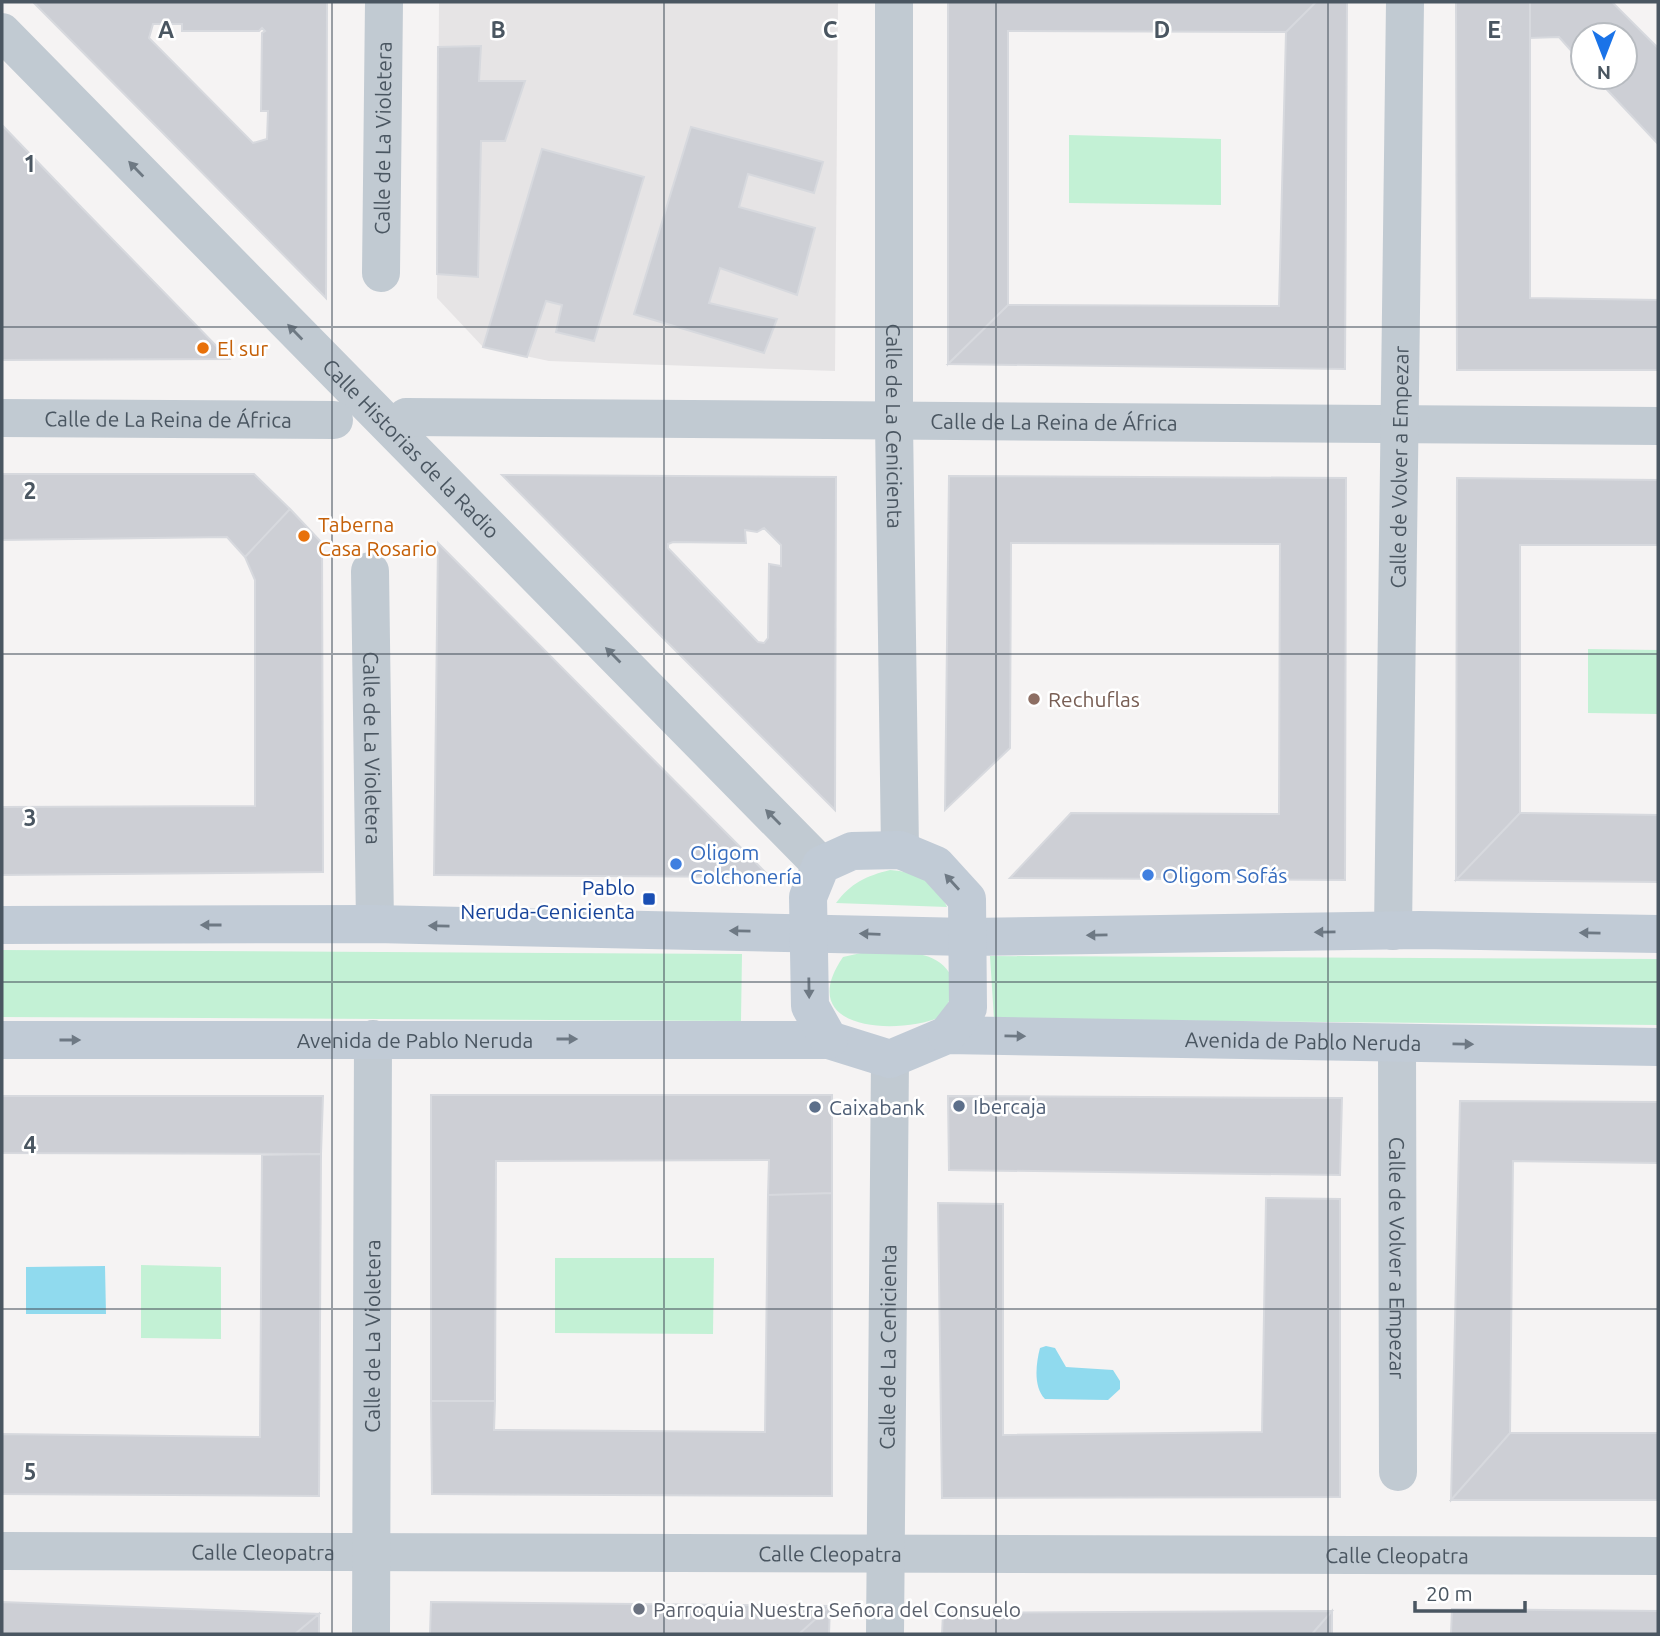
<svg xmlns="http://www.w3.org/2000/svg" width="1660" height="1636" font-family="Ubuntu,sans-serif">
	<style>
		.education { fill: #e6e4e5 }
		.green { fill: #c3f1d5 }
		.water { fill: #90daee }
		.building { fill: #cdcfd5; stroke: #d7d9de; stroke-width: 2; fill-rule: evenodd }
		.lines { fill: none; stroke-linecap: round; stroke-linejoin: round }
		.street { stroke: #c1cad2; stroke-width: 38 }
		.secondary { stroke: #c1cbd6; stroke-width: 38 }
		.oneway { fill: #6e7983 }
		.oneway2 { fill: #6e7984 }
		.grid { fill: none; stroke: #4a5661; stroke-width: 2; stroke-opacity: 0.55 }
		.food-dot { fill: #e8710a; stroke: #fff; stroke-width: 2.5 }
		.education-dot { fill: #8d6e63; stroke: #fff; stroke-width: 2.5 }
		.shop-dot { fill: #3f7fe0; stroke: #fff; stroke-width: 2.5 }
		.transit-dot { fill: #1a4fb4; stroke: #fff; stroke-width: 2.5 }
		.service-dot { fill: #5c6f8a; stroke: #fff; stroke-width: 2.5 }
		.worship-dot { fill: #6b7280; stroke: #fff; stroke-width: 2.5 }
		.labels { text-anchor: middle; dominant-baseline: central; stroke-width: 5; stroke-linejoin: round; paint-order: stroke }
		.street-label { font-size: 21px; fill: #4a5661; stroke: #fff }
		.food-label { font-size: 21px; fill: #c56008; stroke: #fff; text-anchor: start }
		.education-label { font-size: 21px; fill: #785e54; stroke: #fff; text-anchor: start }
		.shop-label { font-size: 21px; fill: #366cbe; stroke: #fff; text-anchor: start }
		.transit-label { font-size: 21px; fill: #164399; stroke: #fff; text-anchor: end }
		.service-label { font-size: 21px; fill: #4e5e75; stroke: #fff; text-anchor: start }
		.worship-label { font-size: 21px; fill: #5b616d; stroke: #fff; text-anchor: start }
		.grid-label { font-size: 23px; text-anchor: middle; font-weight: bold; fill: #4a5661; stroke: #fff; stroke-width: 5; stroke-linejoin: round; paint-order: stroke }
	</style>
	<rect width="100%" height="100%" fill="#f5f3f3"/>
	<path class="education" d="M439,2H838L835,371L549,361L483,347L437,298Z"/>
	<path class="green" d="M1069,135L1221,139V205L1069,203Z
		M1588,649L1658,650V714L1588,713Z
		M890,870C916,872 936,881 947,907L836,903C851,883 866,876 890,870Z
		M2,950L742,954L741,1021L2,1017Z
		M861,953C900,954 942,943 956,987L941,1017C895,1036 793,1030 843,957Z
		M990,956L1658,959V1025L994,1019Z
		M555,1258H714L713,1334L555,1333Z
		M141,1265L221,1267V1339L141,1338Z"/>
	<path class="water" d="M105,1266L106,1314H26V1267Z
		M1046,1346L1055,1348L1066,1367L1113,1370L1120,1381V1389L1108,1400L1045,1399C1033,1387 1036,1363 1040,1348Z"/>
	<path class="building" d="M33,2H327L326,298L160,130ZM153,24H182V31H259L262,28L265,31L262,33L261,111H268L267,139L253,143L149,38Z
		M948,2H1316L1286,32L1008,31V305L948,364Z
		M1316,2H1347L1345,369L948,364L1008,305L1279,306L1286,32Z
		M1456,2H1530V298L1658,300V370H1457Z
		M1530,2H1612L1658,48V144L1595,77H1625V35H1583V64L1559,37L1530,38Z
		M481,46L479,81H525L505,141H481L478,277L437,274L438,47Z
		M2,125L82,208L229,359L2,360Z
		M691,127L823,162L814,193L748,174L739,207L815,228L797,295L720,268L709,303L777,319L764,353L634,314Z
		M542,149L644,177L594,341L556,332L562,305L546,301L527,357L483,347Z
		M2,474H254L290,509L245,557L227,537L2,540Z
		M502,475L836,477L835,810L665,640ZM764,528L781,545V566L769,564L768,638L764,643L758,642L668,548V544L673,542L746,543L745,530L757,532Z
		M949,476L1346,478L1345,880L1010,878L1071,813L1279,814L1280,544L1011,543L1010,748L945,810Z
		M1457,478L1658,480V545H1520V813L1456,880Z
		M290,509L322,543L323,872L2,875V807L255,806V580L245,557Z
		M438,543L770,877L434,875Z
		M1520,813L1658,815V882L1456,880Z
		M431,1095H832V1193L768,1195L769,1160L496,1161L495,1401H431Z
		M2,1096H323L321,1154L2,1153Z
		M948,1096L1342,1098L1340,1175L949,1170Z
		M1460,1101L1658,1102V1163L1513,1161L1510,1433L1451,1500Z
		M321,1154L319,1496L2,1494V1434L260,1437L262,1155Z
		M832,1193V1496L432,1494L431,1401H495L494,1430L765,1432L768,1195Z
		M1266,1198L1340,1199V1497L942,1498L938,1203L1003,1204V1435L1262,1432Z
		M1510,1433H1658V1500H1451Z
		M2,1602L319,1614L295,1634H2Z
		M431,1602L830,1606L799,1634H430Z
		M830,1606L829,1634H799Z
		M1452,1609L1658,1611V1634H1451Z
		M1332,1611V1634H1312Z
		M1332,1611L1312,1634H942L943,1613Z
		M319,1614V1634H295Z"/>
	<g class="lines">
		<g class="street">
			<path id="s1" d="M894,2V422L900,850"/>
			<path id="s2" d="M2,32L821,865"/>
			<path id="s3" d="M381,273L384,2"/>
			<path id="s4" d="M406,417L1658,426"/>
			<path id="s5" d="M2,418L334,420"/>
			<path id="s6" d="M370,571L375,924"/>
			<path id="s7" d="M1393,931L1405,2"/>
			<path id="s8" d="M1397,1043L1398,1472"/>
			<path id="s9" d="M2,1551L1658,1556"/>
			<path id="s10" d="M371,1634L373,1039"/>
			<path id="s11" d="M885,1634L890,1059"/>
		</g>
		<g class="secondary">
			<path d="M2,925L375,924L968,937L1420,930L1658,934"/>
			<path id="s12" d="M2,1040H829L890,1059L947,1035L1658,1047"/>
			<path d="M829,1040L810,1006L808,897L821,865L852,851L900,850L936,865L967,899L968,1008L947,1035"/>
		</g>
	</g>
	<defs><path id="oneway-solid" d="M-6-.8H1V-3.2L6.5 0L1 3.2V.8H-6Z" transform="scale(1.75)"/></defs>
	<g class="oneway">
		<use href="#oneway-solid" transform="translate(136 169) rotate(-134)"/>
		<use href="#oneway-solid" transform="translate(295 332) rotate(-134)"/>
		<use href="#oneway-solid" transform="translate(613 655) rotate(-135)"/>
		<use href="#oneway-solid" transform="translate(773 817) rotate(-135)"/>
	</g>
	<g class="oneway2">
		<use href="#oneway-solid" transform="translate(952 882) rotate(-132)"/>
		<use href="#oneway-solid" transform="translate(211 925) rotate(180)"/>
		<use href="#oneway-solid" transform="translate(439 926) rotate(-179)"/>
		<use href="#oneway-solid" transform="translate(740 931) rotate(-179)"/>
		<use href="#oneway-solid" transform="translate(1325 932) rotate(179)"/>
		<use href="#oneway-solid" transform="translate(1590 933) rotate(-179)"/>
		<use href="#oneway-solid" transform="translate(870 934) rotate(-178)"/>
		<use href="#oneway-solid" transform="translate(1097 935) rotate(179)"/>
		<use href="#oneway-solid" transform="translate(809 988) rotate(89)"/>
		<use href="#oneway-solid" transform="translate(1015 1036) rotate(1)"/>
		<use href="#oneway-solid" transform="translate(567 1039)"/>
		<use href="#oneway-solid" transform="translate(70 1040)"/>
		<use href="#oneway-solid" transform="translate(1463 1044) rotate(1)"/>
	</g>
	<path class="grid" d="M332,2V1634M664,2V1634M996,2V1634M1328,2V1634M2,327H1658M2,654H1658M2,982H1658M2,1309H1658"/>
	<g class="food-dot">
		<circle cx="203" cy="348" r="7"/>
		<circle cx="304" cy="536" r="7"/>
	</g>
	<circle class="education-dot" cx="1034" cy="699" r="7"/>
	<g class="shop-dot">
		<circle cx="676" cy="864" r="7"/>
		<circle cx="1148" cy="875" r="7"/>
	</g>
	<rect class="transit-dot" x="642" y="892" width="14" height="14" rx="3.5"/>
	<g class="service-dot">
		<circle cx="959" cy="1106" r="7"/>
		<circle cx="815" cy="1107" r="7"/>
	</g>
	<circle class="worship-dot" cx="639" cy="1609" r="7"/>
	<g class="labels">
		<g class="street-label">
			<text stroke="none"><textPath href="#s3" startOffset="135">Calle de La Violetera</textPath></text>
			<text stroke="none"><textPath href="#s5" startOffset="166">Calle de La Reina de África</textPath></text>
			<text stroke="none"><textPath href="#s4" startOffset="648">Calle de La Reina de África</textPath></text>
			<text stroke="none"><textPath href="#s1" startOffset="424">Calle de La Cenicienta</textPath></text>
			<text stroke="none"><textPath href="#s2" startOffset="584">Calle Historias de la Radio</textPath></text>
			<text stroke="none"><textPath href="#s7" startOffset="464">Calle de Volver a Empezar</textPath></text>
			<text stroke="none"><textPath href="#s6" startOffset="177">Calle de La Violetera</textPath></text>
			<text stroke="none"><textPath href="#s12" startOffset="413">Avenida de Pablo Neruda</textPath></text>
			<text stroke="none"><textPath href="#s12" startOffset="1309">Avenida de Pablo Neruda</textPath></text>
			<text stroke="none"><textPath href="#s8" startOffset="215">Calle de Volver a Empezar</textPath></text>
			<text stroke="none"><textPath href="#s10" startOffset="298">Calle de La Violetera</textPath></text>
			<text stroke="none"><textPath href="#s11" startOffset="287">Calle de La Cenicienta</textPath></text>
			<text stroke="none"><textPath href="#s9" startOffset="261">Calle Cleopatra</textPath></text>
			<text stroke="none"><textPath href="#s9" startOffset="828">Calle Cleopatra</textPath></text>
			<text stroke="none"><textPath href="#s9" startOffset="1395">Calle Cleopatra</textPath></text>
		</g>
		<g class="food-label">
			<text x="217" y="348">El sur</text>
			<text x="318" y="524">Taberna<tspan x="318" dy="24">Casa Rosario</tspan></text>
		</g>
		<g class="education-label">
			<text x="1048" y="699">Rechuflas</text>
		</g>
		<g class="shop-label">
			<text x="690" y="852">Oligom<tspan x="690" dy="24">Colchonería</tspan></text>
			<text x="1162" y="875">Oligom Sofás</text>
		</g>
		<g class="transit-label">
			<text x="635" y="887">Pablo<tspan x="635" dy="24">Neruda-Cenicienta</tspan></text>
		</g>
		<g class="service-label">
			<text x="973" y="1106">Ibercaja</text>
			<text x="829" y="1107">Caixabank</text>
		</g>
		<g class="worship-label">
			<text x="653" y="1609">Parroquia Nuestra Señora del Consuelo</text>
		</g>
	</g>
	<g class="grid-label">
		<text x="166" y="38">A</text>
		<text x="498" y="38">B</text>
		<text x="830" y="38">C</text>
		<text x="1162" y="38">D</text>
		<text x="1494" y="38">E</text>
		<text x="30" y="172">1</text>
		<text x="30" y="499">2</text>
		<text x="30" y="826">3</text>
		<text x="30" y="1153">4</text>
		<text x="30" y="1480">5</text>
	</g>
	<rect width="1660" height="1636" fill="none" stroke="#4a5661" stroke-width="7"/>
	<g transform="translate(1604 56) rotate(180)"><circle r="33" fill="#ffffff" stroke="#b7bbc0" stroke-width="2"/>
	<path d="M0-5L12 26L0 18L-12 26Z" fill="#1a73e8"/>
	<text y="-10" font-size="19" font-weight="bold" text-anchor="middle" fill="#4a5661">N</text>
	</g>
	<path d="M1415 1601v10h110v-10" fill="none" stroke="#4a5661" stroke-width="3.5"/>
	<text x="1426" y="1601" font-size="21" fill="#4a5661" stroke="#ffffff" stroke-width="5" paint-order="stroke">20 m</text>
</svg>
